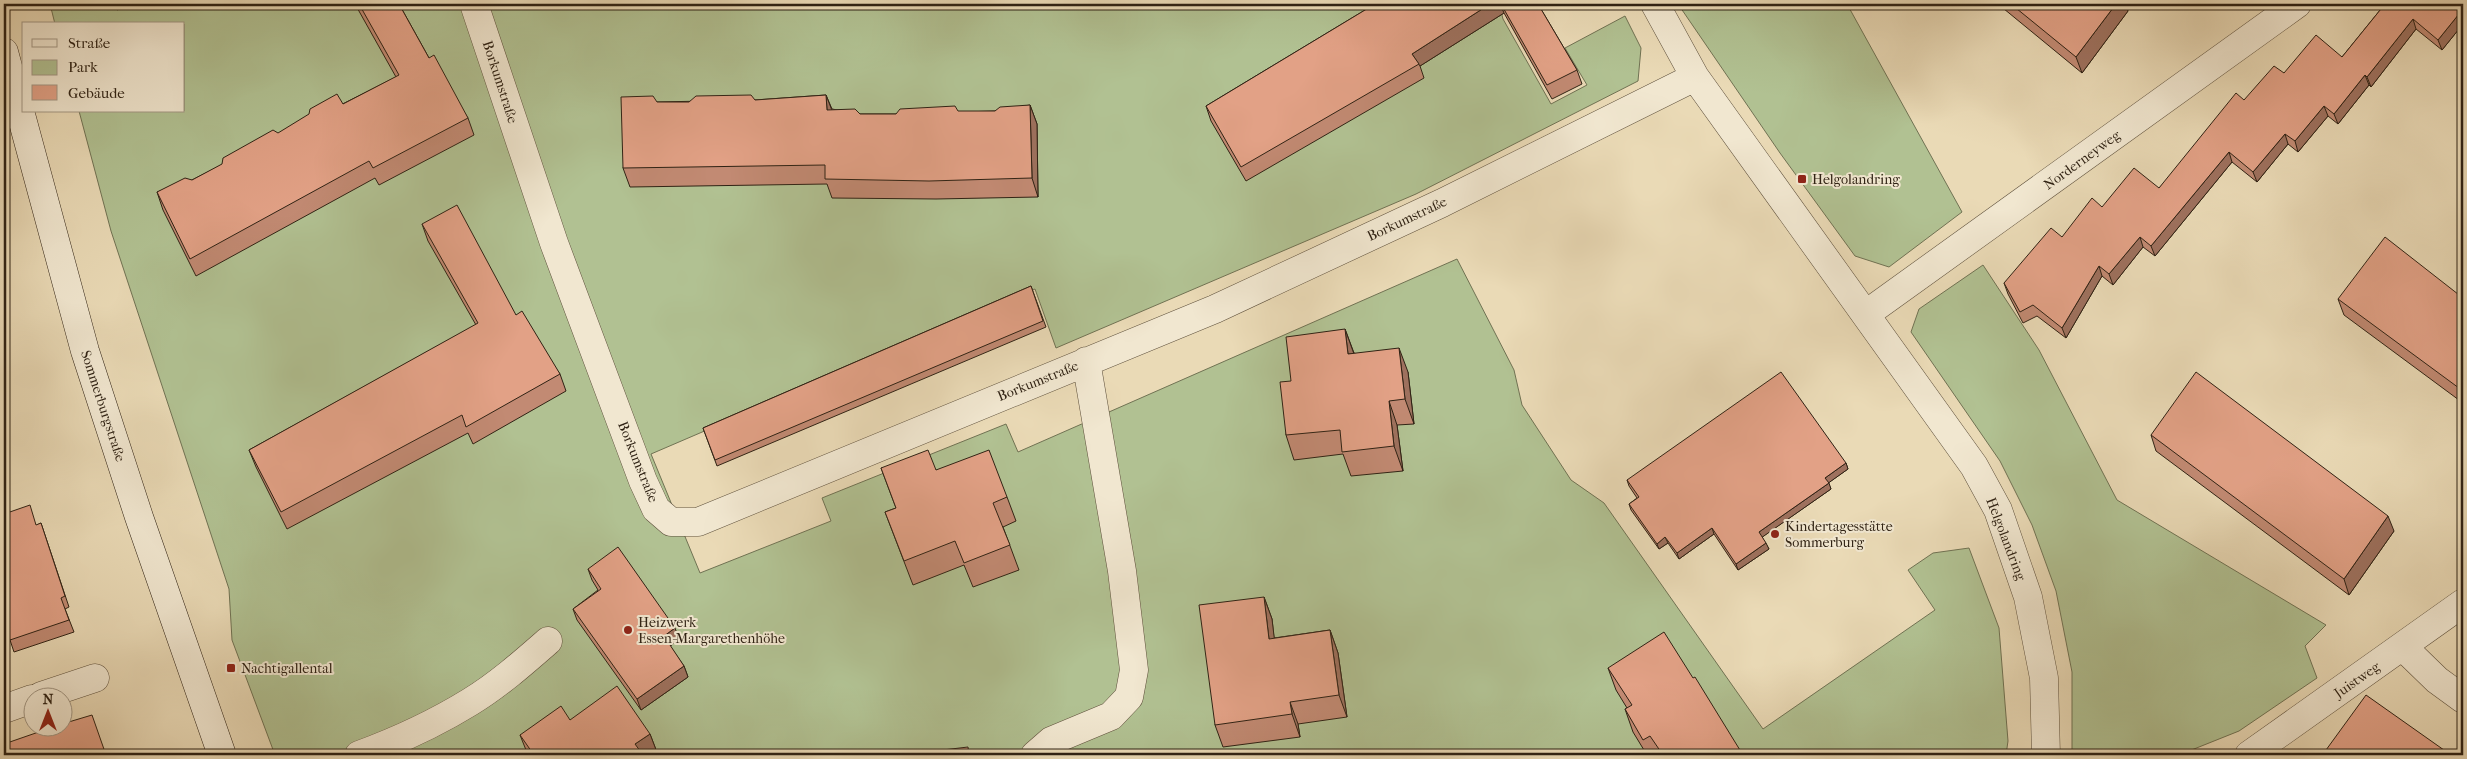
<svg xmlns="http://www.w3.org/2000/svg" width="2467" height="759" font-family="'IM FELL French Canon',serif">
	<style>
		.green { fill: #b1c192; stroke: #707253 }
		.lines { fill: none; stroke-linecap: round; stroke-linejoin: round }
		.street-casing { stroke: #5e503c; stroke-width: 29 }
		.secondary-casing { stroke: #2f2214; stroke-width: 29 }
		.street { stroke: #f1e7d0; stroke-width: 28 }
		.secondary { stroke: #f1e7d0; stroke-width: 28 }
		.wall { fill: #c28a73; stroke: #2f2214 }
		.shaded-wall { fill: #9e715e; stroke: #2f2214 }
		.building { fill: #e2a186; stroke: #2f2214 }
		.poi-dot { fill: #8f2418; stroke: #f1e7d0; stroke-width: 2 }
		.labels { text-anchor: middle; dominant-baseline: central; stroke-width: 4; stroke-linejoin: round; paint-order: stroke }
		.street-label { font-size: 14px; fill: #2f2214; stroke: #f1e7d0 }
		.poi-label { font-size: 14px; fill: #2f2214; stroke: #f1e7d0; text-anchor: start }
	</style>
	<rect width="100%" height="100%" fill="#eadab6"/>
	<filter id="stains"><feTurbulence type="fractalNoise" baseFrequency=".004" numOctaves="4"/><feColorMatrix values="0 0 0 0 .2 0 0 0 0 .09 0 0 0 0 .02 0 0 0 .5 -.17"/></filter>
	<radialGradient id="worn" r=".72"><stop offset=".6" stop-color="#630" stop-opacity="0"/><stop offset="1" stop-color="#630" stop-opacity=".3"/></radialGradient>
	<path class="green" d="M50,4H1499L1503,19L1551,104L1587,85L1565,48L1625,16L1641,48L1638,81L1416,194L1056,348L1035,289L651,454L700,573L831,521L822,498L1006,424L1018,452L1457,259L1514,370L1522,405L1571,480L1604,503L1763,729L1935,610L1908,570L1933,553L1969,548L1999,628L2008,741L2006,755H275L232,640L229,589L111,231L79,111H184V24H55Z
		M1678,4H1847L1962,212L1889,267L1855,256L1780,153Z
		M1983,265L2039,350L2117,500L2326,625L2305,646L2317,678L2239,731L2179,755H2072V672L2056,591L2032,525L2000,461L1911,332L1919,309Z"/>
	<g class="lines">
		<g class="street-casing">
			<path id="street" d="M474,4L554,243L643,481L656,509L671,522H698L1215,309L1442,203L1695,77
				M1655,4L1695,77L1974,466L1998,510L2028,597L2044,678L2046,755
				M1866,314L2297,4
				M2403,647L2437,680L2463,699
				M41,696L95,678
				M4,709L32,699
				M359,755C397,741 436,723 470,702C498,685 524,662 548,641
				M1035,755L1051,741L1111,716L1129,697L1134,670L1122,571L1086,361
				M2249,755L2463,603"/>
		</g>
		<g class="secondary-casing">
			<path id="secondary" d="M4,52L85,351L139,517L222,755"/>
		</g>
		<use href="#street" class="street"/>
		<use href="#secondary" class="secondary"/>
	</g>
	<path class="wall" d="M114,4H129L117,10Z
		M355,4H399L429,58L468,118L474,135L379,185L375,178L196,276L163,210L157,192L192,180L396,77Z
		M1375,4H1538L1577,70L1582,84L1552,99L1504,13L1420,66L1424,78L1246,181L1211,121L1206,106Z
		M1998,4H2125L2128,11L2082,73Z
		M2385,4H2463V24L2442,50L2416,29L2371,87L2369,85L2338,124L2328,116L2298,152L2288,144L2257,182L2232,162L2155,256L2143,247L2113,285L2102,276L2066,338L2037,316L2023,323L2008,294L2004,283L2062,237L2102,207L2159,188L2244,100L2284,73L2342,57Z
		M826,95L832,109L860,114H896L995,111L1030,105L1037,124L1038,197L936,199L832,198L827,184L630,187L623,168L657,102L755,100Z
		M422,224L516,315L560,374L566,391L473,444L468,433L287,529L256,467L249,450L476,325L428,241Z
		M1031,286L1046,327L717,466L703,428Z
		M2463,298V403L2344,315L2338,299Z
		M1345,329L1354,353L1408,372L1414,424L1397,425L1403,471L1351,476L1343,454L1294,460L1286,435L1291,381Z
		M4,432L6,440L4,441Z
		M2151,435L2394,531L2349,595L2156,451Z
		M1846,463L1848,469L1828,483L1831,489L1762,537L1769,549L1738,570L1714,534L1679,559L1668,543L1659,549L1631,510L1629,504L1637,498L1629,486L1627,480Z
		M881,468L936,470L1007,497L1016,521L1003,527L1019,570L973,587L964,565L913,585L885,512L896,508Z
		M41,523L69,607L65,609L74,632L14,652L4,622L37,525Z
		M588,569L679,639L670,646L684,666L688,677L641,710L577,620L573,609L598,590L592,580Z
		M1264,597L1272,619L1274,638L1330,630L1338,653L1347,717L1298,724L1300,737L1223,747L1215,725Z
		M1608,668L1743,755H1647L1633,732L1625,709L1627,708L1616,690Z
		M570,720L650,734L658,755H528L520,735Z
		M2326,750L2451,755H2328Z"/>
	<path class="shaded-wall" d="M1490,4H1500L1504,13L1420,66L1412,54Z
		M2116,4H2125L2128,11L2082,73L2076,57Z
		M2463,9V24L2442,50L2438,40Z
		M2413,19L2416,29L2371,87L2367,77Z
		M2365,75L2369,85L2338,124L2334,114Z
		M826,95L833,113L827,110Z
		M1030,105L1037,124L1038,197L1032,178Z
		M2324,106L2328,116L2298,152L2295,141Z
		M2285,134L2288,144L2257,182L2253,172Z
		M2229,152L2232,162L2155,256L2151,246Z
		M2140,237L2143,247L2113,285L2109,274Z
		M2099,266L2102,276L2066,338L2062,328Z
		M1345,329L1354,354H1348Z
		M1399,348L1408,372L1414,424L1405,399Z
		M1389,401L1397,425L1403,471L1394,446Z
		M1846,463L1848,469L1827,484L1825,478Z
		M1829,483L1831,489L1761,538L1759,532Z
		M2388,516L2394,531L2349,595L2344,579Z
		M1712,528L1714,534L1679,559L1677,553Z
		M1665,537L1668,543L1659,549L1657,544Z
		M1766,543L1769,549L1738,570L1736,564Z
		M1264,597L1272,619L1277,661L1269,639Z
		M675,628L679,639L668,648L664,636Z
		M1330,630L1338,653L1347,717L1339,695Z
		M684,666L688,677L641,710L637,699Z
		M1290,702L1298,724L1300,737L1292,714Z
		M650,734L658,755H639L635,744Z"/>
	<path class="building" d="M359,4H399L429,58L434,55L468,118L373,168L369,161L190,259L157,192L185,178L192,180L222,164L223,158L273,130L278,133L309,114L310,109L337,94L343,104L399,75Z
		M1375,4H1490L1412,54L1419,64L1241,167L1206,106Z
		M1501,4H1538L1577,70L1547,85Z
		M2011,4H2116L2076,57Z
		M2385,4H2463V9L2438,40L2413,19L2367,77L2365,75L2334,114L2324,106L2295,141L2285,134L2253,172L2229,152L2151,246L2140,237L2109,274L2099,266L2062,328L2033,305L2020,312L2004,283L2051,228L2062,237L2092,198L2102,207L2134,168L2159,188L2236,93L2244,100L2274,66L2284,73L2316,35L2342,57Z
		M751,95L755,100L826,95L827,110L855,109L860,114H896L900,109L955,106L958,111H995L1000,107L1030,105L1032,178L929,181L825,179V165L623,168L621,97L653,96L657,102H689L696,96Z
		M457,205L516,315L522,311L560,374L466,427L462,415L281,512L249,450L478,323L422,224Z
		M2385,237L2463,298V391L2338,299Z
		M1031,286L1043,321L715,460L703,428Z
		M1345,329L1348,354L1399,348L1405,399L1389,401L1394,446L1342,452L1340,430L1286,435L1280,382L1291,381L1286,337Z
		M1781,372L1846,463L1825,478L1829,483L1759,532L1766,543L1736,564L1712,528L1677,553L1665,537L1657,544L1629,504L1639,497L1627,480Z
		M2196,372L2388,516L2344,579L2151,435Z
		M928,450L936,470L989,450L1007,497L993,503L1010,545L964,563L955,541L904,561L885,512L896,508L881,468Z
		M30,505L36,525L41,523L65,596L61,598L69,620L10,640L4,622V514Z
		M618,547L675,628L664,636L684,666L637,699L573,609L601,589L588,569Z
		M1264,597L1269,639L1330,630L1339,695L1290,702L1292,714L1215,725L1199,605Z
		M1664,632L1693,678L1695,677L1743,755H1663L1650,736L1643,740L1625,709L1632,705L1608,668Z
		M617,686L650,734L635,744L643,755H534L520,735L561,706L570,720Z
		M2366,695L2451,755H2333L2326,750Z
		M92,715L106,755H4V744L56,726H62V724Z
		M968,747L969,755H901Z"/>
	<g class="poi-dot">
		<rect x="1797" y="174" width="10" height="10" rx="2.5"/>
		<circle cx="1775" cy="534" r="5"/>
		<circle cx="628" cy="630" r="5"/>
		<rect x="226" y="663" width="10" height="10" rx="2.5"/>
	</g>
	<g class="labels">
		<g class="street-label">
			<text transform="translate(500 82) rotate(72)">Borkumstraße</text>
			<text transform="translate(2082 160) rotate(-36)">Norderneyweg</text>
			<text transform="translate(1407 219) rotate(-25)">Borkumstraße</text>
			<text transform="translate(1038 381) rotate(-22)">Borkumstraße</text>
			<text transform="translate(103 406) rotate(72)">Sommerburgstraße</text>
			<text transform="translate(638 462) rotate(68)">Borkumstraße</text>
			<text transform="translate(2006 539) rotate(69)">Helgolandring</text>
			<text transform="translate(2357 680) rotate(-35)">Juistweg</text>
		</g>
		<g class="poi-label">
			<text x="1812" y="179">Helgolandring</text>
			<text x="1785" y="526">Kindertagesstätte<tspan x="1785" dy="16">Sommerburg</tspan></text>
			<text x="638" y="622">Heizwerk<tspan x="638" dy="16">Essen-Margarethenhöhe</tspan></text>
			<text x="241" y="668">Nachtigallental</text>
		</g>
	</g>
	<rect width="2467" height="759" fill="none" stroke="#eadab6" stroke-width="20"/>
	<rect x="5" y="5" width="2457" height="749" fill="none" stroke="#2f2214" stroke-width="2.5"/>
	<rect x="10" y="10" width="2447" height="739" fill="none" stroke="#2f2214"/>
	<rect x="22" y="22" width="162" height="90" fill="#f1e7d0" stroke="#a39885"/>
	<rect x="32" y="39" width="25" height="8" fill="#f1e7d0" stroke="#a39885"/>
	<text x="68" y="48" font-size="15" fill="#2f2214">Straße</text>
	<rect x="32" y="60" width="25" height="15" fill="#b1c192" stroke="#a39885"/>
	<text x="68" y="72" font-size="15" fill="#2f2214">Park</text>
	<rect x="32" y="85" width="25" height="15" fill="#e2a186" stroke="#a39885"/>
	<text x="68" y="98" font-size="15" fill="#2f2214">Gebäude</text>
	<g transform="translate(48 712)"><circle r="24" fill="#f1e7d0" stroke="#a39885"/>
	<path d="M0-4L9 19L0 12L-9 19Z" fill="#8f2418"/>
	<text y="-8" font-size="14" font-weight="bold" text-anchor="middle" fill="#2f2214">N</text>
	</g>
	<rect width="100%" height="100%" filter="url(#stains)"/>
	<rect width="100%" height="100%" fill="url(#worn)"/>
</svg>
